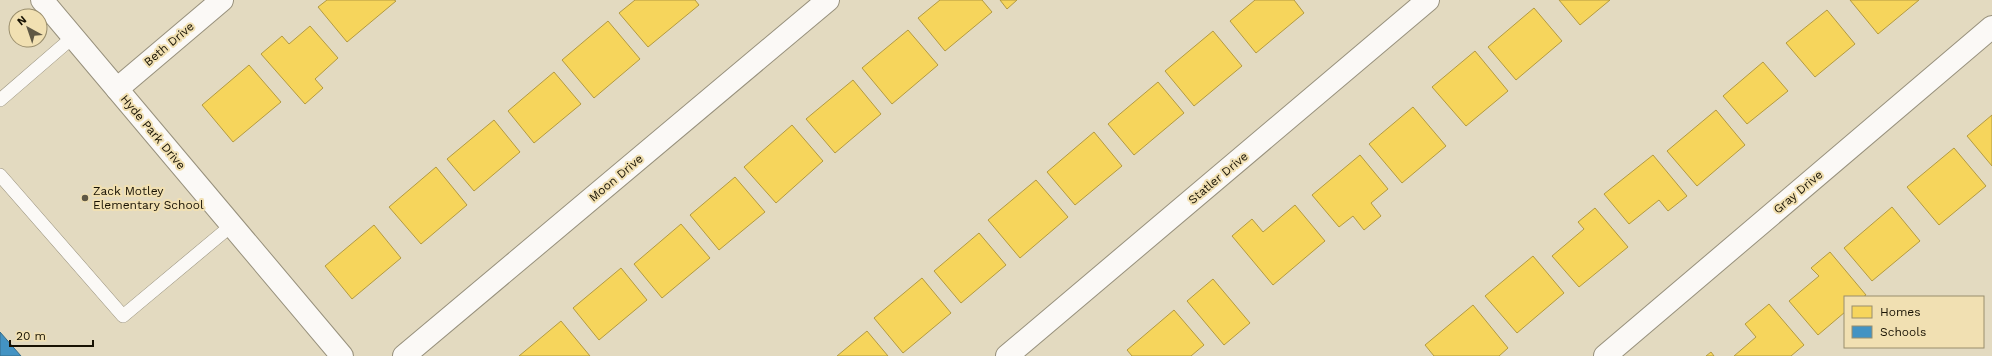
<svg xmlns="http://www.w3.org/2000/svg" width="1992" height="356" font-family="'Work Sans',sans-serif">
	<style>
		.homes { fill: #f6d55c; stroke: #b39a41 }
		.schools { fill: #4393c3; stroke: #366c89 }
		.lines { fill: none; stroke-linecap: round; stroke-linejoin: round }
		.service-casing { stroke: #97907c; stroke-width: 14 }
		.minor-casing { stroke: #97907c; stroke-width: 24 }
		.tertiary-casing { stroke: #97907c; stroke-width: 24 }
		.service { stroke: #fbf9f6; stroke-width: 13 }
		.minor { stroke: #fbf9f6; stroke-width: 22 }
		.tertiary { stroke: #fbf9f6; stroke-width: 22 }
		.poi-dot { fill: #5f5845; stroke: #f1e0b2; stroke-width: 1.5 }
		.labels { text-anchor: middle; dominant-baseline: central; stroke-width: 4; stroke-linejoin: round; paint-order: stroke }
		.street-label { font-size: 12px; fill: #181203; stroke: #f1e0b2 }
		.poi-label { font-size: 12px; fill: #181203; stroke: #f1e0b2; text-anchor: start }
	</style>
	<rect width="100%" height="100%" fill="#e3dac0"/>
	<path class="homes" d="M327,0H394L396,1L347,42L318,7Z
		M635,0H695L699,5L648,47L619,13Z
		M940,0H982L992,12L945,51L918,18Z
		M1000,0H1017L1007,9Z
		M1255,0H1294L1304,13L1256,53L1230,21Z
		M1559,0H1610L1580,25Z
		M1850,0H1919L1878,34Z
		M1534,8L1562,41L1516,80L1488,47Z
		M1827,10L1855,44L1815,77L1786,43Z
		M608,21L640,59L594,98L562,60Z
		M310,26L338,58L315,79L323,88L305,104L261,54L282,36L289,44Z
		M908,30L938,65L892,104L862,68Z
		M1213,31L1242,66L1194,106L1165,71Z
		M1475,51L1508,91L1466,126L1432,87Z
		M1763,62L1788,91L1747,124L1723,96Z
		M249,65L281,102L233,142L202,105Z
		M554,72L581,104L534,143L508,111Z
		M853,80L881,114L835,153L806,119Z
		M1158,82L1184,113L1134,155L1108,124Z
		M1413,107L1446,146L1402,183L1369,144Z
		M1716,110L1745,145L1697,186L1667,151Z
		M1992,115V166L1967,136Z
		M494,120L520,152L474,191L447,159Z
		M792,125L823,161L776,203L744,167Z
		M1094,132L1122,166L1075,205L1047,172Z
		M1954,148L1986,186L1939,225L1907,187Z
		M1360,155L1388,189L1371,203L1381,216L1364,230L1353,216L1339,227L1312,195Z
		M1653,155L1687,196L1668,211L1659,200L1629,224L1604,194Z
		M436,167L467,205L421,244L389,207Z
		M735,177L765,212L719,250L690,215Z
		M1036,180L1068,217L1020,258L988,220Z
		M1295,205L1325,241L1273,285L1232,236L1252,219L1263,232Z
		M1892,207L1920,241L1872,281L1844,248Z
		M1595,208L1628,247L1579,287L1552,256L1584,229L1578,222Z
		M681,224L710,258L662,298L634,264Z
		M374,225L401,258L352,299L325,266Z
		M979,233L1006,265L961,303L934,271Z
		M1830,252L1866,295L1863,297H1845V312L1818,335L1789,301L1819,276L1811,268Z
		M1533,256L1564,293L1517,333L1485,296Z
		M621,268L647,300L599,340L573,308Z
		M922,278L951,313L903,353L874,318Z
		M1213,279L1250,323L1224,345L1187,301Z
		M1769,304L1804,345L1791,356H1734L1756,337L1745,324Z
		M1473,305L1508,348L1499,356H1434L1425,345Z
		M1174,310L1204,345L1191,356H1132L1127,350Z
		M561,321L590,356H519Z
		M867,331L888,356H837Z
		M1711,352L1714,356H1706Z"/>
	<path class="schools" d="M0,332L21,356H0Z"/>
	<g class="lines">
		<g class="service-casing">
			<path id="service" d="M0,100L73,37
				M0,175L123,316L232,225"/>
		</g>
		<g class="minor-casing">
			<path id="minor" d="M117,89L222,0
				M1007,356L1428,0
				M1605,356L1992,27"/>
		</g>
		<g class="tertiary-casing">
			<path id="tertiary" d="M42,0L342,356
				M404,356L828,0"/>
		</g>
		<use href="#service" class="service"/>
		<use href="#minor" class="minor"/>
		<use href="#tertiary" class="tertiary"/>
	</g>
	<circle class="poi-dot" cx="85" cy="198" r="4"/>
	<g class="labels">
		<g class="street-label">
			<text transform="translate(169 44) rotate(-40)">Beth Drive</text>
			<text transform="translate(153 132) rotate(50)">Hyde Park Drive</text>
			<text transform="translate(616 178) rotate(-40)">Moon Drive</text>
			<text transform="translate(1218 178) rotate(-40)">Statler Drive</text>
			<text transform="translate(1798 192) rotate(-40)">Gray Drive</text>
		</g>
		<g class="poi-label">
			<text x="93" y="191">Zack Motley<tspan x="93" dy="14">Elementary School</tspan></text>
		</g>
	</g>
	<rect x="1844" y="296" width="140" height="52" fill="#f1e0b2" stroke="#9a8e6c"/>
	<rect x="1852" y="306" width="20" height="12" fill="#f6d55c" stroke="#9a8e6c"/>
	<text x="1880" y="316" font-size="12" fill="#181203">Homes</text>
	<rect x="1852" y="326" width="20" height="12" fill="#4393c3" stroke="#9a8e6c"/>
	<text x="1880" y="336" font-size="12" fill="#181203">Schools</text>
	<g transform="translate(28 28) rotate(320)"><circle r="19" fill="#f1e0b2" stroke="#9a8e6c"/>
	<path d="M0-3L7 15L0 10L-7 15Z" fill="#5f5845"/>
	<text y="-6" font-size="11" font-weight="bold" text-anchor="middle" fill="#181203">N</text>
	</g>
	<path d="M10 340v6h83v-6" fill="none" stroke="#181203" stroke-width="2"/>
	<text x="16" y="340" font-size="12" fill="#181203" stroke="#f1e0b2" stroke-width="3" paint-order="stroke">20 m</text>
</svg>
